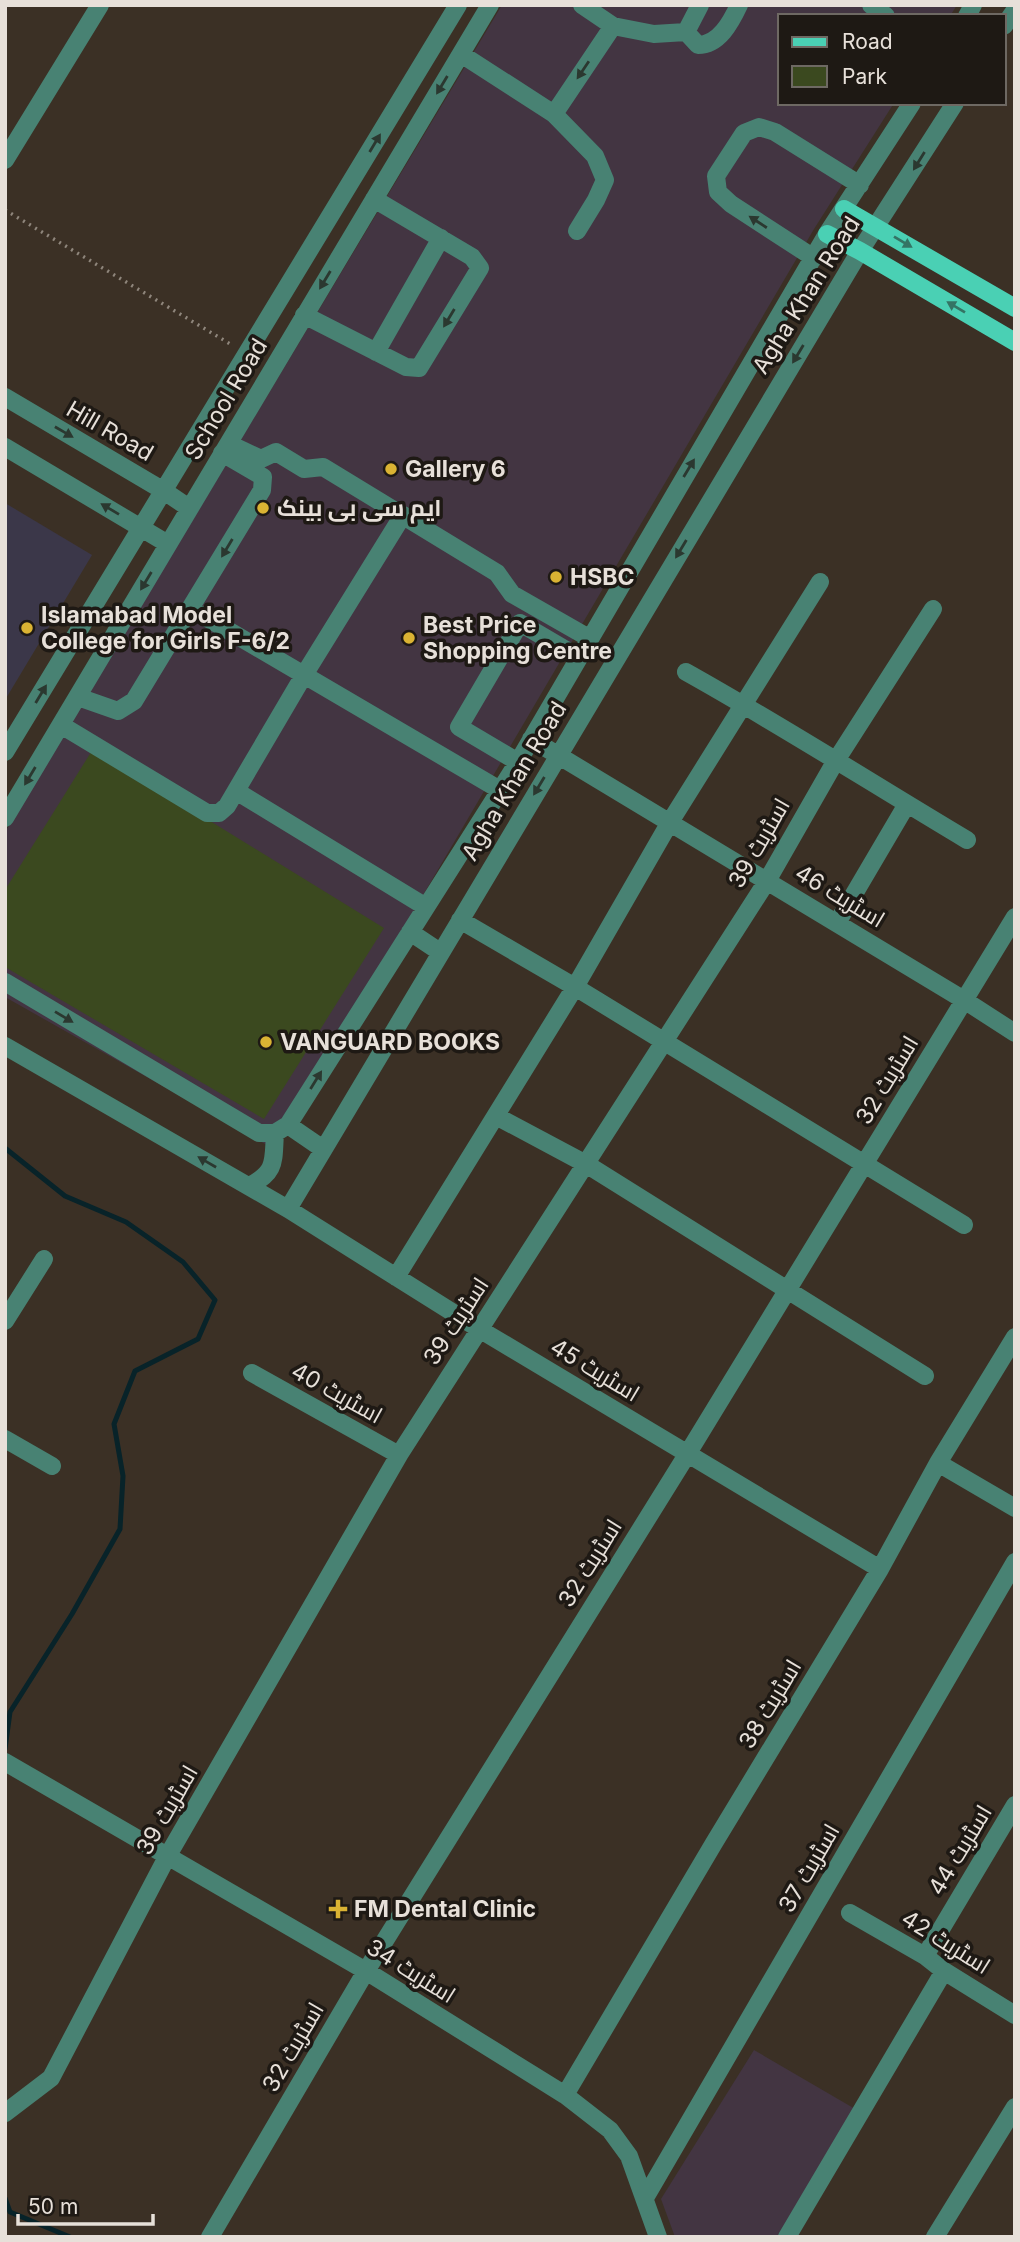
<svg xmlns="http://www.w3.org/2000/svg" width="1020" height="2242" font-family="Inter,Cairo,sans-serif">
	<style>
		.commercial { fill: #433542 }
		.education { fill: #3b3749 }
		.park { fill: #3b491f }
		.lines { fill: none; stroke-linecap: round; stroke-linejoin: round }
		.stream { stroke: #082329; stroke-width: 5 }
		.path { stroke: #8f867c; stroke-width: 3.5; stroke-dasharray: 2 5; stroke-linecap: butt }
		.minor { stroke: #488273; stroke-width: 18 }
		.major { stroke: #4ad0b4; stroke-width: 18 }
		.oneway { fill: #2b3830 }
		.oneway2 { fill: #347464 }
		.poi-dot { fill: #dab333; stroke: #1e1914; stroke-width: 2.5 }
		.labels { text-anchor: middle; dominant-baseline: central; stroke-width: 7; stroke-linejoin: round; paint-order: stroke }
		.street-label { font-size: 23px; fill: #e7e0d9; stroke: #1e1914 }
		.poi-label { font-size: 23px; font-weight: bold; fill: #e7e0d9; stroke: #1e1914; text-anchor: start }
	</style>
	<rect width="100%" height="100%" fill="#3b3025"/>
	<path class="commercial" d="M502,5H957L950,16H780V103H894L814,229L274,1149L5,997V832Z
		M754,2050L862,2113L787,2237H675L661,2199Z"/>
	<path class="education" d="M5,503L92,555L5,700Z"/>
	<path class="park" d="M93,749L384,928L264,1119L5,967V890Z"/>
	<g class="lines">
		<path class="stream" d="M5,1148L65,1196L126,1222L183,1262L215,1300L198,1339L135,1371L114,1424L123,1476L120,1529L72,1614L10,1712L5,1749
			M5,2198L10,2212L70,2237"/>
		<path class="path" d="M5,210L232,345"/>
		<path class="minor" d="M582,5L613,26L654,34L686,32
			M871,5L886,16
			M967,16L973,5
			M1004,26L1015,10
			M686,32L698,45C719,45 731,22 739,5
			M686,32L700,5
			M461,54L554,114L595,156L605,180L596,200L577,231
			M554,114L613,26
			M5,160L100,5
			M814,258L731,204L718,192L716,176L744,133L759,127L775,132L860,185
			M304,315L406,367L419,368L480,268L472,257L374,199
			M376,352L441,238
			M5,397L164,491L189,508
			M229,444L261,459L276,452L304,469L323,467L497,573L512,594L589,638
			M5,447L168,544
			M190,608L500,790
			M686,672C781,725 873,784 967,840
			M78,697L118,711L134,701L262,490L263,477L222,453
			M61,725L207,813H219L227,806L304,675L403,515
			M531,739L964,1000L1015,1033
			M5,752L458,5
			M518,762L459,727L520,623L578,657
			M236,791L426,907
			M5,818L490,5
			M460,920L575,987L964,1225
			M837,923L907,804
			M410,932L440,952
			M5,982L259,1133H275L288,1125L518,762L827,234L912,103
			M5,1046L288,1209L479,1329L880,1569
			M496,1116L586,1164L925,1376
			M288,1125L323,1149
			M249,1186C277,1172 273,1161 275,1133
			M288,1209L860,251L955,103
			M396,1277L575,987L670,822L820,582
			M5,1321L44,1259
			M252,1373L399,1455
			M5,1439L52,1466
			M938,1463L1015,1508
			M5,1762L366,1971L565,2095L610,2130L629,2156L658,2237
			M850,1913L925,1956L944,1971L1015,2015
			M925,1956L1015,1805
			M565,2095L714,1843L880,1569L938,1463L1015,1337
			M5,2113L51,2078L167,1857L399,1455L767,881L835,762L933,609
			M645,2198L1015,1562
			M210,2237L366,1971L688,1453L1015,917
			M787,2237L944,1971
			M935,2237L1015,2107"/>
		<path class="major" d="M844,209L1015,308
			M827,234L860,251L1015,342"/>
	</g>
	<defs><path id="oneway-solid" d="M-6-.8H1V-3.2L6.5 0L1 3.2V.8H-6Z" transform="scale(1.75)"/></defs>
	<g class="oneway">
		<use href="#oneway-solid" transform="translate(583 70) rotate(124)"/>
		<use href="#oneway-solid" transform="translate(442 85) rotate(121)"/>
		<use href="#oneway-solid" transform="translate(375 143) rotate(-59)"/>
		<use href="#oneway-solid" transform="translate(919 161) rotate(122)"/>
		<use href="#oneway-solid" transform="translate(758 222) rotate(-147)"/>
		<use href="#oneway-solid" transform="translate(325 280) rotate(121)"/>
		<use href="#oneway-solid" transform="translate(449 318) rotate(121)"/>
		<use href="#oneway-solid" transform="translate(798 354) rotate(121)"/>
		<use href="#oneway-solid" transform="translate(64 432) rotate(30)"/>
		<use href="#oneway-solid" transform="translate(689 468) rotate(-59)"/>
		<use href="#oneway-solid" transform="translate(110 509) rotate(-149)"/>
		<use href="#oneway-solid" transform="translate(227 548) rotate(121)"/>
		<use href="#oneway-solid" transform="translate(681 549) rotate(121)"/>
		<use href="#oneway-solid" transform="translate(146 581) rotate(121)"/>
		<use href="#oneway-solid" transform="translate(41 694) rotate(-59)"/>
		<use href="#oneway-solid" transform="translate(30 776) rotate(121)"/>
		<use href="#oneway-solid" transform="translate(539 786) rotate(121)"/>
		<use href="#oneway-solid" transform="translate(64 1017) rotate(31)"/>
		<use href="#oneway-solid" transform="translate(316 1080) rotate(-58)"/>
		<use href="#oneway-solid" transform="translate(207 1162) rotate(-150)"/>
	</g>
	<g class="oneway2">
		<use href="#oneway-solid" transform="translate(903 242) rotate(31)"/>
		<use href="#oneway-solid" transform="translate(956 307) rotate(-149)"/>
	</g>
	<g class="poi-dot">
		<circle cx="391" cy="469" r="7"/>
		<circle cx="263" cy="508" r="7"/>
		<circle cx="556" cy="577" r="7"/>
		<circle cx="27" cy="628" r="7"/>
		<circle cx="409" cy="638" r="7"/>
		<circle cx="266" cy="1042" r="7"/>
		<path d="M334.5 1898.5h7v7h7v7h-7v7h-7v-7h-7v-7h7z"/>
	</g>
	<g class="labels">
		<g class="street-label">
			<text transform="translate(806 295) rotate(-58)">Agha Khan Road</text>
			<text transform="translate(226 399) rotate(-59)">School Road</text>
			<text transform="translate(110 431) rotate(30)">Hill Road</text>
			<text transform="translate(514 781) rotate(-59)">Agha Khan Road</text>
			<text transform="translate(759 843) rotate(-60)">اسٹریٹ 39</text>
			<text transform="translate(840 896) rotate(31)">اسٹریٹ 46</text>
			<text transform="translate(887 1080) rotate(-59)">اسٹریٹ 32</text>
			<text transform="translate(456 1321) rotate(-57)">اسٹریٹ 39</text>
			<text transform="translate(595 1370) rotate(31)">اسٹریٹ 45</text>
			<text transform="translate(337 1393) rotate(29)">اسٹریٹ 40</text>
			<text transform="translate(590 1563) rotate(-58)">اسٹریٹ 32</text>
			<text transform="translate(770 1704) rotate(-59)">اسٹریٹ 38</text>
			<text transform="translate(167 1810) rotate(-60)">اسٹریٹ 39</text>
			<text transform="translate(960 1850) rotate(-59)">اسٹریٹ 44</text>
			<text transform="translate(809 1868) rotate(-60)">اسٹریٹ 37</text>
			<text transform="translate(946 1942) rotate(32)">اسٹریٹ 42</text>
			<text transform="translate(411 1971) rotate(32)">اسٹریٹ 34</text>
			<text transform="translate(293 2047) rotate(-60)">اسٹریٹ 32</text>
		</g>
		<g class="poi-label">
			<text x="405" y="469">Gallery 6</text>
			<text x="277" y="508">ایم سی بی بینک</text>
			<text x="570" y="577">HSBC</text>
			<text x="41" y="615">Islamabad Model<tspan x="41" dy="26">College for Girls F-6/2</tspan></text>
			<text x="423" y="625">Best Price<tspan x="423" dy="26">Shopping Centre</tspan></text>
			<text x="280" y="1042">VANGUARD BOOKS</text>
			<text x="354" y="1909">FM Dental Clinic</text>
		</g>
	</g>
	<rect width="1020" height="2242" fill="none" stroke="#e7e0d9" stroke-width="14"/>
	<rect x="778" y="14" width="228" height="91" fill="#1e1914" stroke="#6e6963" stroke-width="2"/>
	<rect x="792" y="37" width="35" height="10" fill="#4ad0b4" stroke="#6e6963" stroke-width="2"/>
	<text x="842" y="49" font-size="21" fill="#e7e0d9">Road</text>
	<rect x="792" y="66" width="35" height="21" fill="#3b491f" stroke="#6e6963" stroke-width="2"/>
	<text x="842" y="84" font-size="21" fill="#e7e0d9">Park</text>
	<path d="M18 2214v10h135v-10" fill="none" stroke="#e7e0d9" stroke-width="3.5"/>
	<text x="28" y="2214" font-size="21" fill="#e7e0d9" stroke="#1e1914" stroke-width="5" paint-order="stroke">50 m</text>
</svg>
